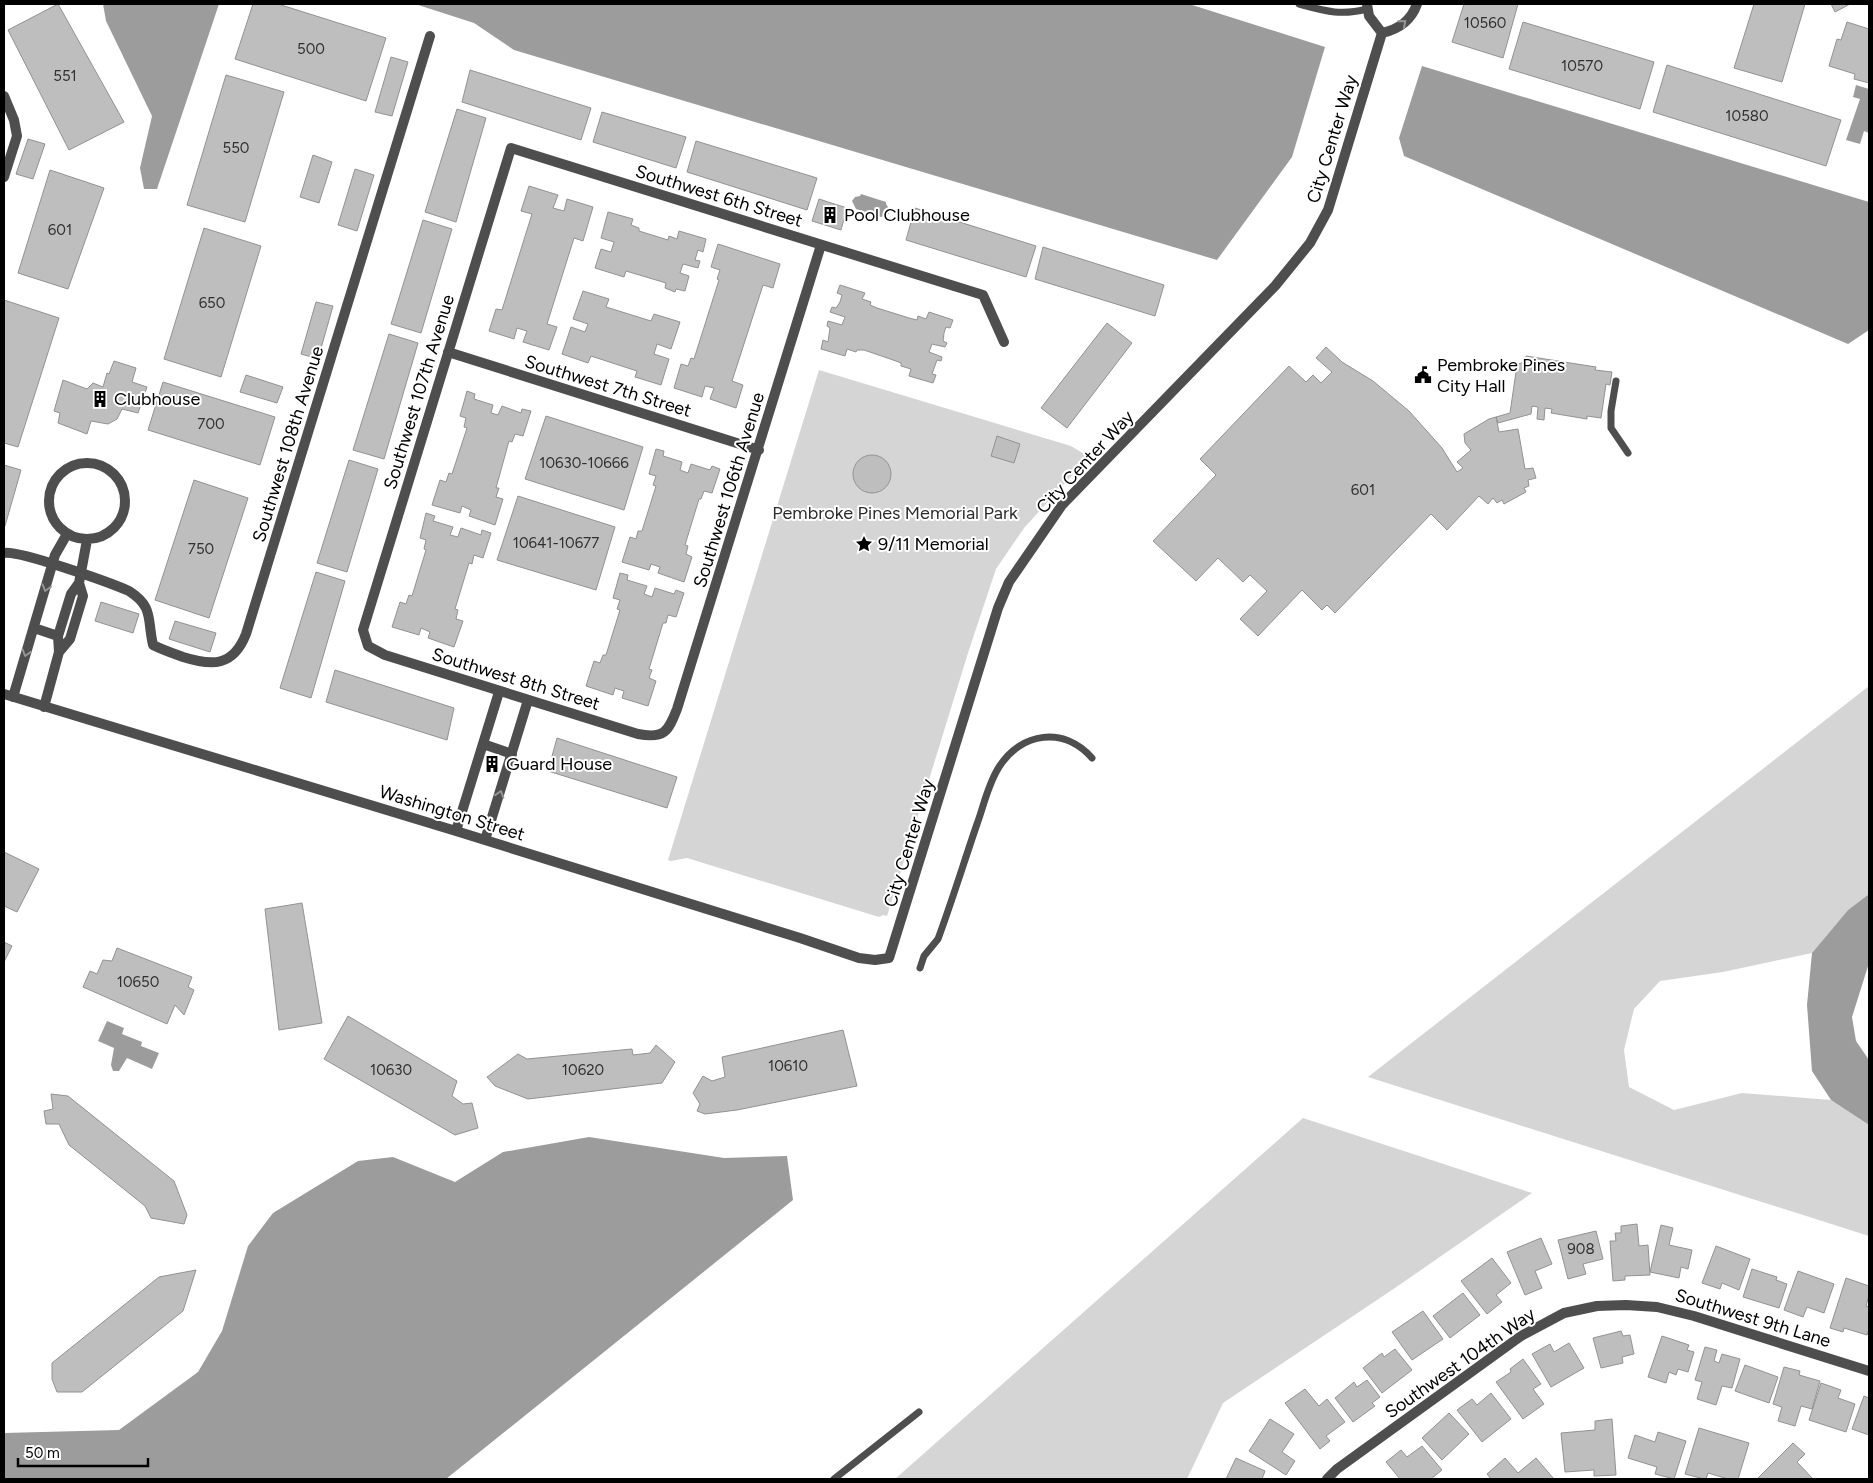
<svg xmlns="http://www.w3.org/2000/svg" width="1873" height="1483" font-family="Figtree,sans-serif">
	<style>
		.green { fill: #d5d5d5 }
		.water { fill: #9c9c9c }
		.building { fill: #bebebe; stroke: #929292 }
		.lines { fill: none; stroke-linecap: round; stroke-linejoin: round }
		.service { stroke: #4e4e4e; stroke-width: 7 }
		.minor { stroke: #4e4e4e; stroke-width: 10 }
		.oneway { stroke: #959595 }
		.labels { text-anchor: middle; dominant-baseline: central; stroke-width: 4; stroke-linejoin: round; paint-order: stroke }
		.number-label { font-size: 15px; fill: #303030 }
		.street-label { font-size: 18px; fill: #000; stroke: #fff }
		.poi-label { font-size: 18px; fill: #000; stroke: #fff; text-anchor: start }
		.park-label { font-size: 18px; fill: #2c2c2c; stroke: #fff }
	</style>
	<rect width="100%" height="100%" fill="#fff"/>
	<path class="green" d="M819,370L1071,446L1089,457L1024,528L996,569L968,653L887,916L883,915L879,917L687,858L671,861L668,860Z
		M1869,686V894L1848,910L1812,953L1723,972L1660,981L1634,1009L1624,1050L1629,1087L1674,1110L1742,1093L1831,1100L1869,1125V1236L1368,1077Z
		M1303,1118L1532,1193L1395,1288L1223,1403L1187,1479H895Z"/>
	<path class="water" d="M103,4H219L157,189H144L140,168L152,116L106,21Z
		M415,4H1189L1325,47L1292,157L1217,260L514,50L474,23Z
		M1422,66L1869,202V330L1848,344L1404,156L1399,138Z
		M1856,85L1869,89V133L1864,131L1860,144L1846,140L1860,99L1853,97Z
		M861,194L886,202V204L890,210L889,214L881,217L856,209L852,201L855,197L860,196Z
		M1869,894V963L1852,1017L1856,1041L1869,1060V1125L1831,1100L1812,1071L1807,1005L1812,953L1848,910Z
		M107,1021L124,1028L122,1034L142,1042L141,1046L159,1053L152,1069L127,1058L119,1071H113L111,1065L114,1048L98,1041Z
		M589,1137L724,1158L787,1156L793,1200L446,1479H4V1433L119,1430L198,1372L222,1331L248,1246L273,1213L358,1161L393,1157L455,1182L503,1152Z"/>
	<path class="building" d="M58,4L124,122L69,150L8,30Z
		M253,4H278L386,38L366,101L235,59Z
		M1464,4H1518L1503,58L1452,42Z
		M1754,4H1805L1782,82L1734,68Z
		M1831,4H1850L1835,12Z
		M1523,22L1654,62L1640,109L1509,69Z
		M1847,22L1869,29V83L1854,79L1855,74L1829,66L1837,39L1841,40Z
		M391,57L408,62L392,116L375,112Z
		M1667,65L1841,120L1826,166L1653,112Z
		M470,70L591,108L581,140L462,102Z
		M226,75L284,92L245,222L187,205Z
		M457,109L486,118L456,222L425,212Z
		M602,112L686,137L676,168L593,142Z
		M28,139L45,144L33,179L16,174Z
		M696,141L817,178L807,210L687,172Z
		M313,155L332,162L319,203L300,197Z
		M355,169L374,175L357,231L338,225Z
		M50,170L104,188L68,289L18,273Z
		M529,186L558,195L553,208L564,211L567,199L593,207L583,241L574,238L547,324L557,327L549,350L523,342L527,331L517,328L514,339L489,331L496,309L502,310L532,214L521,211Z
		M819,199L847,208L841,230L812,221Z
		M915,208L1036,246L1026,277L906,240Z
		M608,212L633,219L631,225L639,228V231L668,240L669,236L677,239L679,231L706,239L703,252L698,250L695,260L700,261L698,268L683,264L680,273L689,276L685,291L676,289L675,292L665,288L666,283L626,271L624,277L595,268L601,249L611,252L614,242L601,238Z
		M423,220L452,229L421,333L391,324Z
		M204,228L261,246L221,377L164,359Z
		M718,244L780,264L773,288L763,285L732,381L743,385L736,408L710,399L714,388L705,386L702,397L674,388L681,364L688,366L691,358L694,359L719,280L717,279L720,270L711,267Z
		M1043,247L1164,285L1155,316L1035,279Z
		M840,285L865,293L862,299L871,302L870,305L877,308L909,318L917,320L918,316L926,319L929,312L953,320L950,328L946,327L944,333L943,341L947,343L945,347L932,344L929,352L942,357L941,361L937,360L932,374L936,375L933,383L909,376L911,369L901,366V363L896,361L864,350H857L856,352L847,349L845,356L821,349L823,340L828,342L830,328L827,326L828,321L842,325L845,317L830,312L832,307L836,308L840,302L842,295L837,293Z
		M583,291L609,299L606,307L651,321L654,314L680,322L671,349L657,344L654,354L669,359L661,385L635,377L637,371L591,356L588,363L562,354L571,327L585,332L588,324L573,319Z
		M4,300L59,318L18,447L4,443Z
		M316,302L333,306L318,359L301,354Z
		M1107,323L1132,343L1067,428L1041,408Z
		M389,334L418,343L384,459L353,450Z
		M1326,347L1342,362L1373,381L1409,411L1442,448L1457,472L1463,468L1457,462L1471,450L1465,443L1464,434L1489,419L1496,417L1499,432L1518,429L1525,469L1533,468L1536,478L1528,480L1529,486L1524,488L1526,492L1504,504L1502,500L1497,503L1493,498L1488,504L1479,496L1447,530L1431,514L1335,613L1327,605L1322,610L1302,590L1258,636L1240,619L1267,591L1250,575L1243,582L1218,558L1196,581L1153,541L1216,475L1200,459L1289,366L1306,382L1313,375L1321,383L1332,372L1316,358Z
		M1526,356L1596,367L1595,370L1612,372L1610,385L1606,384L1601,418L1587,416V419L1551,413L1552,409L1545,408L1544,420L1537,419L1538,407L1532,406L1531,414L1498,423L1496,417L1510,413L1517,365L1525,361Z
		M114,361L136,368L132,382L147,387L138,413L122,409L117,419L108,424L91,421L87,434L58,423L60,413L54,411L63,380L87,389L93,383L103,387L107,373L109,374Z
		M246,375L283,387L277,403L240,392Z
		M163,382L275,417L260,465L148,430Z
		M467,391L475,394L474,399L493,405L491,413L498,415L502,406L521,413L522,409L531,411L523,436L515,434L512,442L509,441L496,488H499L496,497L503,499L495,525L469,516L471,510L462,506L460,513L432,505L440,480L446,482L449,473L452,474L467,428L464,427L466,418L460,416Z
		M546,416L643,447L624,510L525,479Z
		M997,436L1020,444L1014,463L991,456Z
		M656,449L664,451L663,456L682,462L680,470L688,473L691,464L710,470L712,466L720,469L712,493L704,491L701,499H699L685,545L688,546L686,554L692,557L684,582L658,573L660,567L651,564L649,570L622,562L630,537L636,539L638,531H642L656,486L653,485L656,476L649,474Z
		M853 474a19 19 0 1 1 38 0a19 19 0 1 1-38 0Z
		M349,460L378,469L347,572L317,563Z
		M4,465L21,470L5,526H4Z
		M194,480L248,498L209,618L155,600Z
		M518,496L615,527L596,590L497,560Z
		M426,513L435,516L433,521L453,527L450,535L458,537L461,528L481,535L482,530L491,533L483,558L474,555L472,564L469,563L455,609L458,610L456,619L463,621L454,647L428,638L430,632L421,628L419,635L392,627L400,602L406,604L409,595L412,596L426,550L424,549L426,540L420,538Z
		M316,572L345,581L311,698L280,688Z
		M620,573L628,575L627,580L647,586L644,594L652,597L655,588L674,594L676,590L684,593L676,617L668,615L666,623H663L649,669L652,670L649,678L656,681L648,706L622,698L624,691L615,688L613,695L586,686L594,661L600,663L603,655H606L620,610L617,609L620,600L613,598Z
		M101,602L139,614L133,633L95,621Z
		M175,621L216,633L210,652L169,639Z
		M335,670L454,708L447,740L326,702Z
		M557,738L677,777L667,808L548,771Z
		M490,755L498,758L494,774L486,770Z
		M4,852L39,869L17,912L4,906Z
		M302,903L322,1023L279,1030L265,909Z
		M4,942L12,946L4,962Z
		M117,948L192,977L188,987L194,990L184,1015L175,1005L167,1024L83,987L90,971L97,974L103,960L112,961Z
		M348,1016L457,1081L452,1096L463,1104L472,1103L478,1128L455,1135L324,1059Z
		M843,1030L857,1086L737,1110L705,1114L697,1111L700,1104L693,1093L703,1076L712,1081L725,1077L722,1057Z
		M656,1045L675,1062L662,1083L528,1099L495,1086L487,1077L518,1054L527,1059L632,1049L633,1055L650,1053Z
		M51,1094L68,1096L174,1181L187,1215L184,1224L151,1218L145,1206L69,1145L59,1124H46L44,1111L53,1109Z
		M1637,1224L1639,1246L1648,1245L1650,1275L1625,1276V1280L1613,1281L1610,1241H1616L1615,1233H1621V1226Z
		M1661,1225L1673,1228L1669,1245L1692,1250L1688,1269L1681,1267L1679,1278L1650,1272Z
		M1596,1231L1603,1259L1583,1264L1586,1274L1568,1279L1558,1240Z
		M1541,1238L1552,1264L1535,1271L1542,1288L1525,1295L1507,1252Z
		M1716,1246L1750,1259L1739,1290L1722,1283L1720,1289L1702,1283Z
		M1492,1258L1511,1283L1496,1295L1502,1302L1487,1314L1461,1281Z
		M1752,1269L1777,1277L1776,1280L1787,1284L1779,1308L1743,1297Z
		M196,1270L183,1311L82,1392H57L52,1379V1363L159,1277Z
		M1798,1271L1834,1284L1824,1313L1807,1307L1803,1317L1784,1310Z
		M1846,1278L1869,1286V1295L1866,1306L1869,1307V1329L1867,1335L1844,1328L1843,1332L1830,1328Z
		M1463,1293L1480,1315L1450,1338L1433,1316Z
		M1423,1311L1443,1339L1412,1360L1392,1332Z
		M1621,1331L1623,1336L1630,1335L1634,1354L1622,1357L1623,1363L1601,1368L1593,1338Z
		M1662,1336L1689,1345L1687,1350L1694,1352L1688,1372L1678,1369L1676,1375L1669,1372L1666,1383L1648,1377Z
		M1569,1343L1584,1368L1551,1387L1532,1354L1550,1344L1554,1352Z
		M1705,1347L1717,1350L1714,1361L1719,1363L1722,1354L1740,1359L1732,1388L1722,1386L1716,1405L1697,1399L1702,1382L1695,1380Z
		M1395,1349L1412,1370L1382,1393L1363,1368L1382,1353L1384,1357Z
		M1523,1359L1541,1384L1533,1389L1544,1404L1523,1419L1496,1382L1511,1372L1510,1369Z
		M1745,1365L1778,1377L1769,1403L1735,1391Z
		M1784,1367L1800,1371L1799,1375L1820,1381L1812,1409L1801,1406L1795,1426L1778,1421L1782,1407L1773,1404Z
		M1367,1380L1380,1397L1372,1403L1375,1406L1353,1422L1335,1398L1354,1382L1357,1387Z
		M1821,1383L1841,1390L1838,1398L1855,1404L1846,1432L1809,1420Z
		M1305,1389L1319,1406L1327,1399L1345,1422L1326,1436L1330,1441L1320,1449L1285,1403Z
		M1491,1393L1511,1419L1482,1442L1457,1410L1472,1399L1477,1405Z
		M1864,1396L1869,1398V1435L1852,1429Z
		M1449,1413L1469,1434L1442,1460L1422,1438Z
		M1270,1419L1294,1434L1282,1452L1295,1461L1286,1475L1249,1451Z
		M1612,1419L1616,1475L1594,1476V1470L1565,1472L1561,1433L1595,1430V1421Z
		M1699,1428L1749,1443L1738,1479H1728L1708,1473L1706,1479H1704L1685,1474Z
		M1658,1432L1686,1441L1674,1479L1655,1474L1657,1467L1628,1458L1635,1435L1655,1442Z
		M1793,1443L1805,1454L1797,1462L1813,1479H1757Z
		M1422,1446L1442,1470L1431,1479H1400L1386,1462L1401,1450L1407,1457Z
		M1236,1458L1265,1471L1262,1479H1226Z
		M1505,1458L1518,1473L1536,1458L1554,1479H1491L1487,1474Z"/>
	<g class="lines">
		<path class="service" d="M1299,4C1325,11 1340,16 1367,9
			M1616,381L1611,411V428L1628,453
			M920,968L924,956L938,939C952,901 964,862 977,824C984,805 988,784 999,767C1021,732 1064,726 1092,758
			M834,1479L919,1412"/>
		<path class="minor" d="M1367,4L1369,16L1382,33
			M1382,33C1399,29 1411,21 1417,4
			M4,96L14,120L17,136L4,177
			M821,245L677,709C668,732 664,739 638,734L385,655L368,646L363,630L511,148L983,295L1004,342
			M448,352L759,450
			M49 501a38 38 0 1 1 76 0a38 38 0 1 1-76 0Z
			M4,553C19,550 111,583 129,591C154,607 147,619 153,645C163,650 172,653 183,657C212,666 233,667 246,634L430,36
			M34,628L58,636
			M59,652L70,639L83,596L79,583
			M4,694L456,831L800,938L859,958L875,960L889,958L998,608L1009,582L1062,505L1275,286L1310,243L1328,210L1382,33
			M13,697L55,555L67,534
			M44,707L59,652L58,636L71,594L79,583L87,540
			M483,744L512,754
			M456,831L499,692
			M485,840L528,700
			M1327,1479L1337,1469L1521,1336L1564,1313L1597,1306L1626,1305L1657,1307L1694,1316L1869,1371"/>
	</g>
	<defs><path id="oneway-chevron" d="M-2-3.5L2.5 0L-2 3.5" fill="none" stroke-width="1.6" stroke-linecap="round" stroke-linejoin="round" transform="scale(1.25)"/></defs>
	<g class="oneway">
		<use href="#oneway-chevron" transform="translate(1403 23) rotate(-41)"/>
		<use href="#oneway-chevron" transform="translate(46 588) rotate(107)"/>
		<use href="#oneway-chevron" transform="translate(26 653) rotate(107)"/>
		<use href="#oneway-chevron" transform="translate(500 794) rotate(-73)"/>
	</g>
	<defs>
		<g id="building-bare" transform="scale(1.35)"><path d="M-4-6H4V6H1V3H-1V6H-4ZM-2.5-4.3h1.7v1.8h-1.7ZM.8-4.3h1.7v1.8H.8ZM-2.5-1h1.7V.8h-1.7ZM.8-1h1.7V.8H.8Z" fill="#000" stroke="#fff" stroke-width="2.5" paint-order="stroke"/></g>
		<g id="civic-bare" transform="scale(1.35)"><path d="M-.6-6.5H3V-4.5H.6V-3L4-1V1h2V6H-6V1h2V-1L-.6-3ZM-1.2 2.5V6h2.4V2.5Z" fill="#000" stroke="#fff" stroke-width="2.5" paint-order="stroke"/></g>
		<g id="sight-bare" transform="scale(1.35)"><path d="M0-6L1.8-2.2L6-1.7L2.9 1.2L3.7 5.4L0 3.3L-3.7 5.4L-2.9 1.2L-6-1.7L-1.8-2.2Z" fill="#000" stroke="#fff" stroke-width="2.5" paint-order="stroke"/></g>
	</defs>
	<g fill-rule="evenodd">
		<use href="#building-bare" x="830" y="215"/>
		<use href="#civic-bare" x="1423" y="375"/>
		<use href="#building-bare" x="100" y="399"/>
		<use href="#sight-bare" x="864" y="544"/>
		<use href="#building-bare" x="492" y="764"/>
	</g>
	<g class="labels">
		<g class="number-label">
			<text x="1485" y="23">10560</text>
			<text x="311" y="49">500</text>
			<text x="1582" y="66">10570</text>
			<text x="65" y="76">551</text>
			<text x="1747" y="116">10580</text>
			<text x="236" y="148">550</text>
			<text x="60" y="230">601</text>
			<text x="212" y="303">650</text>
			<text x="211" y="424">700</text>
			<text x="584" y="463">10630-10666</text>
			<text x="1363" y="490">601</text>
			<text x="556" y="543">10641-10677</text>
			<text x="201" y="549">750</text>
			<text x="138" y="982">10650</text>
			<text x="788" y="1066">10610</text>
			<text x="391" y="1070">10630</text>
			<text x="583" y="1070">10620</text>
			<text x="1581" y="1249">908</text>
		</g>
		<g class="street-label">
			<text transform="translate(1332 139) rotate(-73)">City Center Way</text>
			<text transform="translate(719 196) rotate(17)">Southwest 6th Street</text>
			<text transform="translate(608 386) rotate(17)">Southwest 7th Street</text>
			<text transform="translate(419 392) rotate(-73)">Southwest 107th Avenue</text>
			<text transform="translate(288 444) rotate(-73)">Southwest 108th Avenue</text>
			<text transform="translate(1085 462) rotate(-47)">City Center Way</text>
			<text transform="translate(729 490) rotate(-73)">Southwest 106th Avenue</text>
			<text transform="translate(516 679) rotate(17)">Southwest 8th Street</text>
			<text transform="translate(452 813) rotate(17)">Washington Street</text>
			<text transform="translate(909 843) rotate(-73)">City Center Way</text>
			<text transform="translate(1753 1318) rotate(17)">Southwest 9th Lane</text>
			<text transform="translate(1460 1363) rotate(-35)">Southwest 104th Way</text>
		</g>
		<g class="poi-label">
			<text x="844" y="215">Pool Clubhouse</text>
			<text x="1437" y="365">Pembroke Pines<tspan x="1437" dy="21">City Hall</tspan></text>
			<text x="114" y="399">Clubhouse</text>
			<text x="878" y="544">9/11 Memorial</text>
			<text x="506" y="764">Guard House</text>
		</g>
		<g class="park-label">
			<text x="895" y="513">Pembroke Pines Memorial Park</text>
		</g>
	</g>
	<rect width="1873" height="1483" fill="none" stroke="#000000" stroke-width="10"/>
	<path d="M18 1458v8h130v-8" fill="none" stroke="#000000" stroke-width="2.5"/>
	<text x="25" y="1458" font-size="15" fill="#000000" stroke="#ffffff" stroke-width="4" paint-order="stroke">50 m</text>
</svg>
